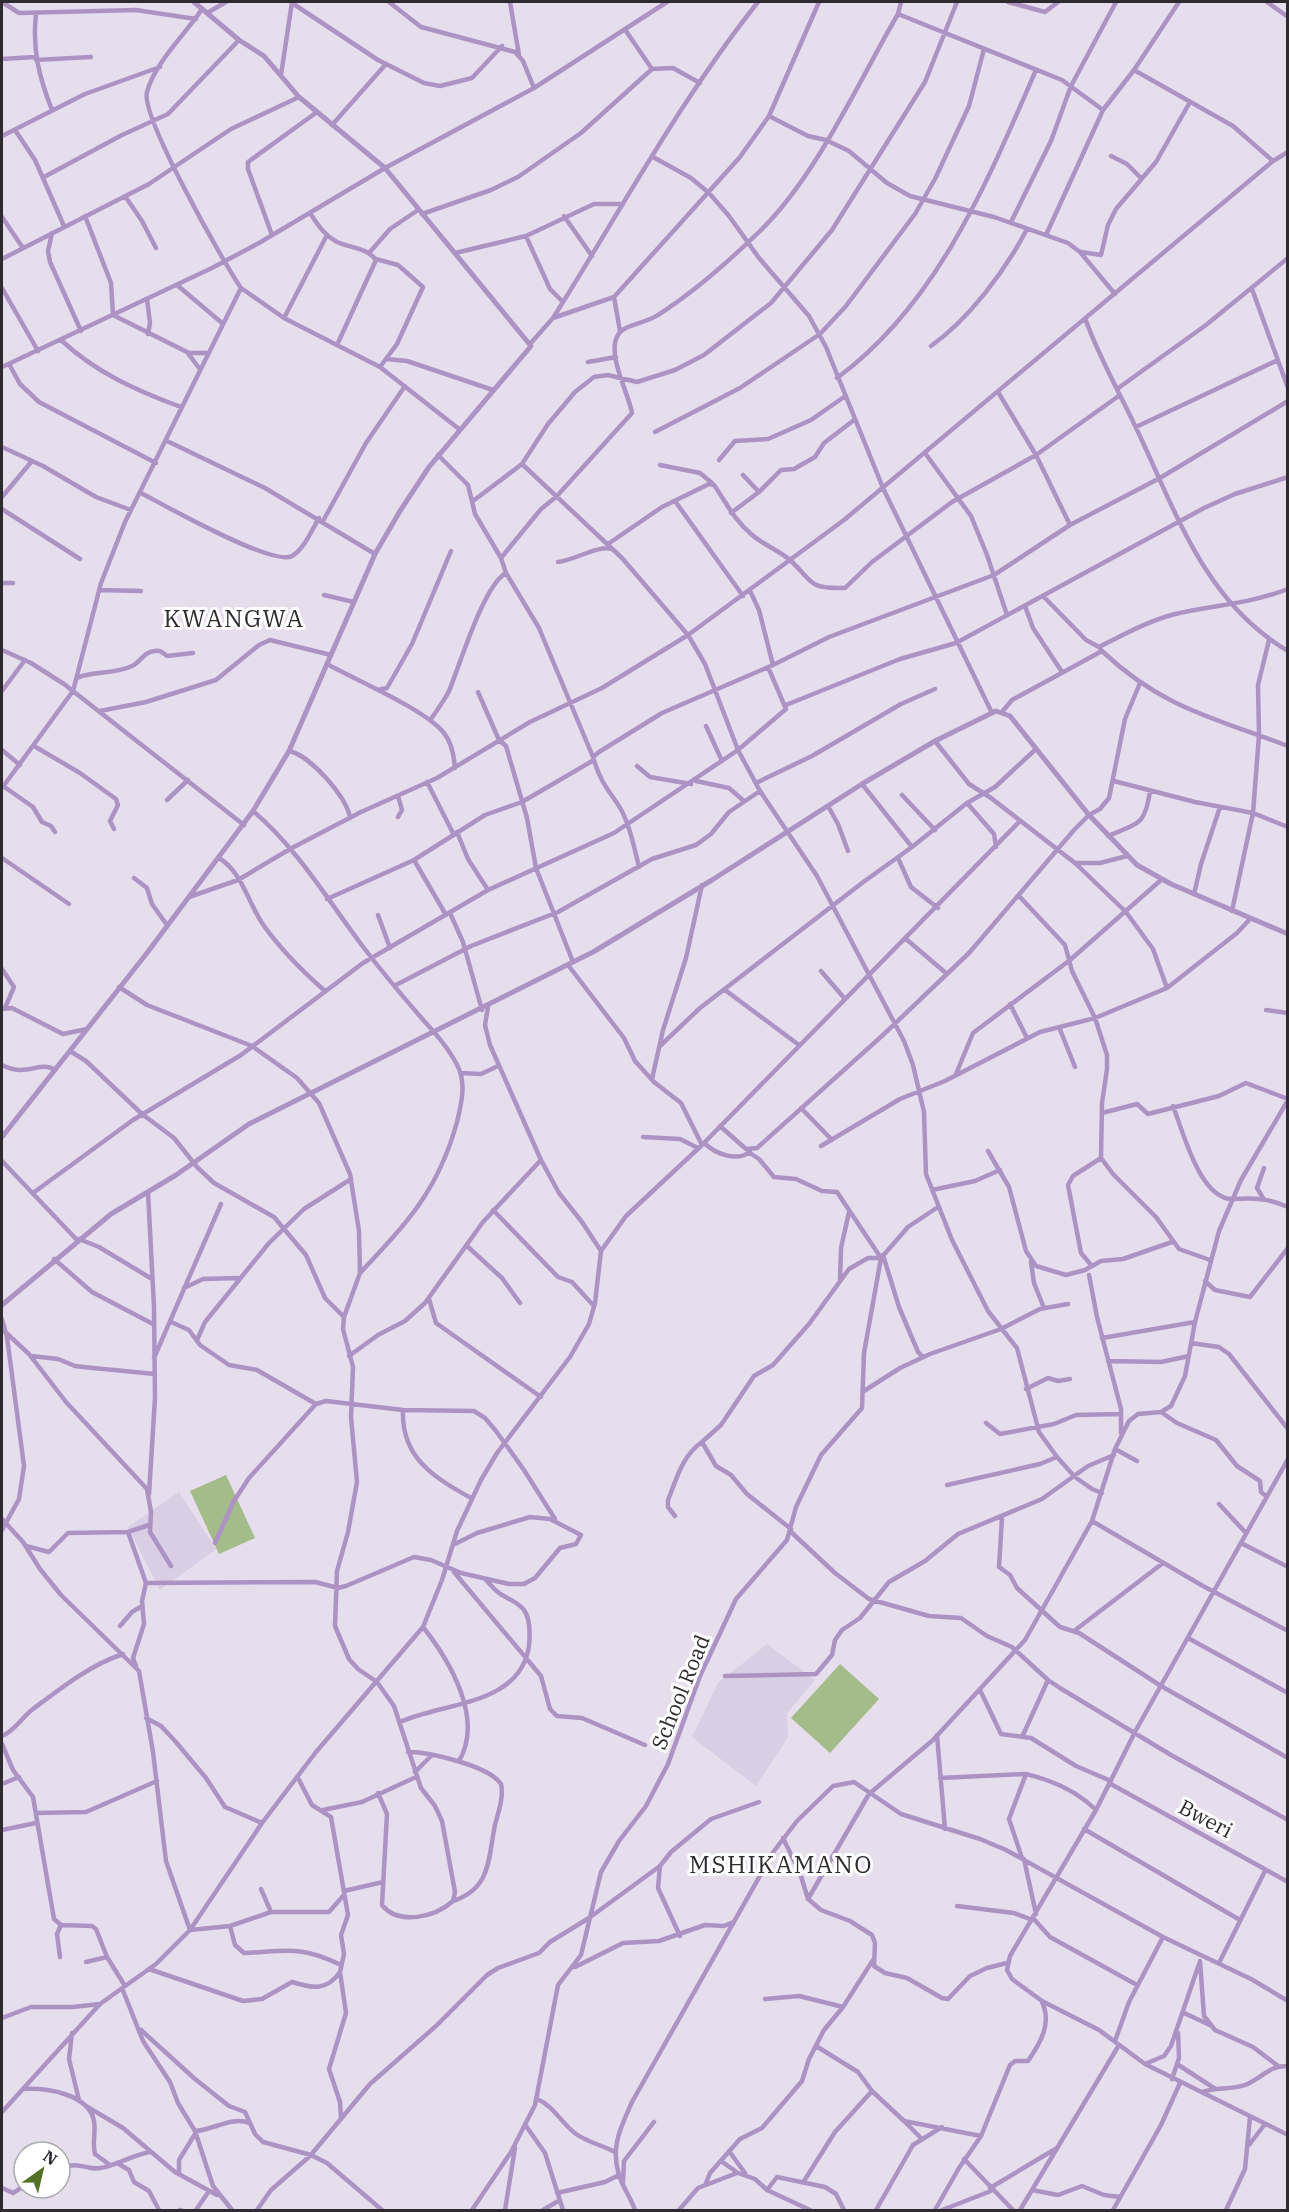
<svg xmlns="http://www.w3.org/2000/svg" width="1289" height="2212" font-family="'IBM Plex Serif',serif">
	<style>
		.built { fill: #d9cee3 }
		.pitch { fill: #a4bb8a }
		.lines { fill: none; stroke-linecap: round; stroke-linejoin: round }
		.minor { stroke: #ad92c4; stroke-width: 4.5 }
		.tertiary { stroke: #ad92c4; stroke-width: 5 }
		.labels { text-anchor: middle; dominant-baseline: central; stroke-width: 6; stroke-linejoin: round; paint-order: stroke }
		.street-label { font-size: 21px; fill: #2e2b30; stroke: #fff }
		.quarter-label { font-size: 24px; letter-spacing: 1.5px; fill: #2e2b30; stroke: #fff }
	</style>
	<rect width="100%" height="100%" fill="#e6deed"/>
	<path class="built" d="M179,1492L216,1549L160,1590L128,1527Z
		M767,1644L815,1680L787,1713L788,1737L756,1786L692,1737L718,1683Z"/>
	<path class="pitch" d="M226,1475L255,1538L219,1554L190,1491Z
		M840,1664L879,1699L830,1753L791,1718Z"/>
	<g class="lines">
		<path class="minor" d="M2,2L19,13L136,10L196,19
			M389,2L421,27L515,52L523,61L534,88
			M510,2L519,55
			M1008,2L1045,12L1058,2
			M1267,2L1288,17
			M292,3L378,60L424,83L440,86L472,78L502,46
			M207,13L226,2
			M36,14C32,49 39,77 52,110
			M898,14L1062,80L1103,110
			M626,31L652,69
			M2,59L35,57
			M36,60L91,57
			M1134,70L1233,126L1273,161
			M281,75L292,2
			M769,116L808,136L826,140L849,151L887,183L910,196L994,217L1068,243L1080,252L1115,294
			M332,125L386,64
			M15,130L35,160L64,226
			M2,136L85,94L160,67
			M1111,156L1127,164L1141,178
			M653,157L691,178L709,193L729,216L759,258L809,316L826,347L883,488L992,713
			M44,177L122,135L168,114L239,40
			M125,196L142,221L156,248
			M310,213C318,225 324,235 337,242C350,248 368,248 376,260L337,345
			M422,214L491,190L518,177L581,133L652,69L673,68L700,83
			M85,216L111,283L113,315L189,353H206
			M564,216L592,256
			M2,217L23,248
			M1011,222L1051,141L1071,86L1116,2
			M52,233L48,251L50,262L81,331
			M272,235L248,169V162L317,112
			M1046,235L1103,110L1134,70L1179,2
			M526,236L550,289L563,302
			M1081,252L1101,255L1108,225L1116,209L1156,162L1190,102
			M369,253L390,229L418,210
			M455,253L526,236L594,204H623
			M2,259L149,184L231,129L299,97
			M376,259L398,265L423,287L397,344L380,367
			M177,285L222,323
			M2,288L38,351
			M241,288L284,318L380,367L459,429
			M1252,289L1288,388
			M614,297L620,331
			M147,299L150,323L148,334
			M284,318L327,235
			M553,318L614,297L740,157L769,116L819,2
			M1085,318C1099,358 1121,395 1139,434C1177,515 1206,603 1288,651
			M61,340C95,372 137,391 181,407
			M530,344L553,318C620,212 680,100 758,2
			M931,346C969,319 1005,271 1027,229
			M187,352L199,368
			M387,359L407,361L493,390
			M588,362L616,357
			M9,364L20,384L39,402L156,463
			M2,367L212,268L259,243L385,168L534,88L667,2
			M837,378C938,304 988,180 1036,70
			M1117,389L1206,325L1288,258
			M998,392L1036,455L1070,525
			M1136,427L1278,360
			M655,432L740,388L820,334L846,306L915,214L935,179L969,106L984,49
			M167,441L265,488L375,554
			M2,447L43,466L96,497L131,510
			M925,453L971,516L987,555L1007,615
			M438,455L468,485L475,514L501,558L506,573L539,628L593,757
			M719,460L735,441L768,439L811,420L844,397
			M522,464L622,558L688,635L705,664L738,750L760,791L817,876L904,1041L913,1065L924,1112L926,1174L952,1240L988,1311L1017,1348L1039,1432L1057,1457L1075,1477L1092,1489L1102,1493
			M660,465L700,473L712,483
			M743,475L759,492
			M141,493C164,505 273,567 292,556C304,549 312,530 319,518
			M2,497L32,461
			M473,501L522,464L548,424L575,392L594,377L608,375L637,382L675,370L704,355L771,303L832,230L925,82L957,2
			M675,501L743,596
			M2,509L80,559
			M731,513L759,492L781,470L794,469L815,457L824,443L854,420
			M323,521L366,443L405,386
			M608,544L662,507L709,484L714,485C726,502 734,520 751,534C762,544 778,550 790,560C814,582 807,589 845,588L872,562L952,502L1036,455L1120,395
			M501,558L541,509L556,497L632,413C629,394 606,354 618,335C624,324 647,323 658,315C694,292 728,262 759,232C817,176 857,84 898,14L901,2
			M558,562C575,560 598,545 612,549
			M2,583H13
			M99,590L141,591
			M750,591L759,610L773,665
			M324,595L354,602
			M1043,596L1086,640L1099,647
			M1025,606L1033,628L1062,672
			M2,650L31,663L64,684L244,825
			M1102,651C1162,708 1214,718 1288,746
			M327,664C356,680 426,710 444,733C452,743 454,755 455,768
			M77,678C94,670 114,675 132,666C141,662 143,652 155,651C161,650 163,653 167,656L193,653
			M378,690L387,688L412,644L451,551
			M2,691L25,660
			M478,692L499,740L506,746L527,818L536,868L573,962
			M786,705L900,659L956,643L1204,508L1235,494L1288,477
			M100,711L146,702L216,680L259,645L270,640L331,655
			M1002,712L1012,700L1102,651L1099,647C1123,635 1148,621 1175,614C1214,605 1249,604 1288,589
			M431,719C437,710 444,701 449,691C460,665 483,586 506,573
			M706,726L722,761
			M935,741L969,784L991,798L1075,863L1126,912L1153,949L1167,988
			M34,746L80,773L116,799L118,805L110,821L114,829
			M2,750L20,765
			M289,751C310,755 348,798 350,818
			M637,766L650,777L691,784
			M696,781L729,788L744,801
			M1114,781L1195,802L1253,813L1288,827
			M427,782L454,835
			M756,783L812,756L901,704L935,689
			M862,784L912,847
			M3,786L33,807L42,822L51,826L55,832
			M2,788L73,691L101,583L125,522L241,288C223,262 140,115 147,92C155,62 185,35 202,9
			M902,795L935,830
			M398,796L402,810L398,817
			M167,800L188,780
			M967,803L994,834L996,847
			M828,806L838,824L848,851
			M253,811C298,849 329,902 364,948C383,973 404,998 425,1022C438,1036 451,1051 459,1069C466,1086 461,1105 457,1122C438,1191 407,1223 360,1273
			M457,832L468,859L488,890
			M1108,836C1138,823 1145,826 1150,791
			M2,858L69,904
			M219,858C242,872 248,902 262,923C280,949 301,970 325,991
			M898,858L911,887L938,908
			M414,860L446,915
			M1077,863H1100L1127,856
			M639,867C634,847 629,820 617,803C605,786 599,778 593,757L599,752L662,713L773,665L829,637L994,575L1070,525L1160,478L1288,401
			M134,878L147,888L152,904L167,925
			M1194,894L1201,864L1220,807
			M1019,896L1065,945L1072,971L1095,1018L1107,1055V1069L1102,1103L1101,1158L1113,1174L1156,1217L1179,1249L1210,1260
			M189,897L238,880L290,849L361,812L437,778L530,722L602,688L688,635L844,520L1273,161L1288,152
			M327,899L414,860L485,815L522,802L594,760
			M1232,911L1253,813L1259,735L1258,685L1269,640
			M450,913L463,942L482,1010
			M378,915L390,948
			M906,939L947,974
			M568,965L624,1038L635,1061L654,1082L681,1103L702,1145
			M2,969L14,987L5,1008
			M821,971L845,999
			M396,985L471,946L558,912L652,859L696,845L711,834L729,812L760,791
			M119,987L147,1005L252,1046L297,1078L319,1103L350,1174L359,1231L360,1273L344,1317L343,1329L353,1367L351,1417L357,1482L348,1532L337,1571L335,1626L349,1659L358,1669L377,1682L394,1706L421,1788L435,1806L442,1821L455,1892L453,1901C435,1917 399,1926 382,1905L387,1814L378,1793
			M725,990L799,1045
			M1010,1004L1027,1038
			M2,1009L12,1008L63,1034L87,1029
			M1266,1010L1288,1013
			M1059,1027L1075,1067
			M660,1046L700,1008L862,883L912,847L967,803L995,787L1036,749
			M70,1051L86,1061L142,1114L174,1138L197,1167L214,1183L274,1217L306,1255L325,1298L344,1317
			M2,1065C26,1078 40,1060 55,1070
			M460,1073L481,1074L498,1066
			M956,1074L973,1033L1070,960L1161,880
			M652,1079L663,1030L686,958L702,885
			M1173,1106C1183,1131 1200,1201 1234,1199C1254,1198 1268,1198 1288,1207
			M801,1108L832,1140
			M1102,1113L1137,1104L1148,1114L1219,1096L1246,1083L1288,1099
			M720,1126L746,1149L757,1148L883,1035L969,953L1074,830L1089,815L1100,809L1109,798L1125,719L1140,683
			M643,1137L680,1139L698,1148
			M704,1143C716,1154 736,1162 750,1152
			M821,1146L900,1099L945,1081L1040,1032L1095,1018L1167,988L1237,933L1250,919
			M988,1151L1009,1187L1026,1251L1036,1266L1066,1275L1085,1270L1101,1261L1123,1259L1172,1242
			M750,1153L759,1159L774,1177L796,1179L822,1191L837,1192L881,1258
			M2,1161L77,1240
			M932,1190L975,1181L1000,1170
			M148,1192L154,1307L155,1398L149,1494
			M33,1193L133,1120L241,1055L363,963L488,890L614,833L738,750L786,709L768,667
			M1263,1198L1257,1188L1264,1168
			M493,1210L558,1277L572,1282L594,1306
			M79,1239L99,1247L152,1279
			M467,1246L502,1278L520,1303
			M601,1251L626,1216L702,1145L1020,821
			M883,1255L899,1307L918,1352L923,1357
			M54,1259L92,1292L153,1324
			M1031,1262L1034,1283L1044,1308
			M1092,1266L1081,1253L1068,1185L1073,1176L1101,1158
			M1089,1275L1097,1317L1121,1409V1433
			M840,1280L841,1248L849,1212
			M1205,1281L1215,1290L1250,1297L1288,1248
			M184,1288L203,1279L238,1278
			M429,1299L436,1323L541,1397
			M2,1319L7,1337L24,1466L19,1499L2,1530
			M171,1322L189,1330L200,1345L229,1365L257,1370L316,1404L326,1401L403,1410L474,1411L485,1418L496,1431L524,1470L555,1519
			M2,1329L29,1354L66,1402L147,1489L151,1512L150,1532L171,1566
			M1102,1338L1195,1322
			M197,1340L205,1322L269,1243L304,1209L351,1179
			M1191,1343L1219,1347L1229,1354L1288,1429
			M31,1356L58,1359L75,1366L93,1368L155,1374
			M349,1356L378,1335L405,1321L425,1303L483,1222L541,1160
			M154,1358L221,1204
			M1108,1361L1161,1362L1189,1356
			M1026,1389L1048,1378L1058,1381L1070,1379
			M864,1391L900,1368L930,1354L1001,1329L1040,1309L1068,1304
			M403,1410C401,1457 433,1477 471,1498
			M1161,1412L1177,1423L1216,1440L1237,1466L1260,1481L1261,1492L1266,1496
			M986,1423L1000,1434L1054,1424L1076,1415L1121,1414
			M1115,1449L1137,1461
			M1288,1459L1136,1730L1096,1810L1010,1956L1007,1970L1012,1979L1042,2001L1099,2030L1145,2064L1288,2135
			M947,1485L1040,1464L1057,1457
			M1219,1504L1246,1533
			M675,1516L668,1507V1500C677,1478 682,1456 702,1442
			M1002,1518L999,1567L1010,1575L1017,1588L1060,1627L1079,1633L1161,1686L1288,1758
			M2,1519L23,1542L40,1569L61,1595L139,1671L153,1752L166,1861L190,1930L230,1926L271,1912H329L343,1896
			M1092,1521L1203,1586L1288,1631
			M791,1529L747,1494L731,1475L716,1466L702,1442L721,1425L754,1376L773,1365L809,1324L849,1269L868,1258H881
			M790,1531L835,1573L869,1599L929,1616L961,1618L987,1636L1012,1647L1048,1680L1060,1688L1171,1755L1288,1820
			M128,1532L146,1583L142,1601L144,1624L133,1658L136,1666
			M215,1543L234,1501L249,1478L316,1404
			M1241,1543L1288,1567
			M26,1546L49,1552L68,1533L128,1532L149,1525
			M454,1572L541,1676L550,1709L557,1716L582,1718L645,1745
			M146,1583L315,1582L338,1588L346,1586L414,1557L431,1560L461,1573L509,1584H524L535,1578L560,1548L576,1544L581,1535L550,1519L530,1517L477,1533L453,1545
			M120,1626L132,1612L142,1606
			M423,1627C450,1661 484,1719 459,1761
			M1074,1631L1163,1563
			M1188,1638L1288,1693
			M725,1676L816,1674L832,1655L835,1640L842,1630L860,1618L889,1582L925,1561L958,1534L1042,1499L1088,1466L1114,1455
			M980,1690L1001,1734L1031,1738L1076,1766L1111,1781
			M146,1718L161,1726L175,1741L206,1778L225,1807L262,1823
			M400,1722C444,1702 520,1706 529,1646C530,1635 531,1619 524,1610C519,1603 509,1599 502,1595C495,1591 490,1584 485,1579
			M937,1735L945,1829
			M1023,1735L1048,1680
			M2,1736C16,1730 21,1718 33,1709C61,1688 90,1665 123,1654
			M2,1744L13,1770L33,1797L54,1919L61,1925L92,1926L96,1929L107,1957L125,1986
			M408,1752C430,1752 489,1766 501,1784C504,1797 498,1813 495,1825C488,1858 492,1888 453,1901
			M415,1772L431,1756
			M298,1778L312,1805L331,1817L348,1915L341,1935L344,1954L340,1972L346,2013L329,2069L340,2102L341,2118
			M940,1778L1026,1774C1051,1780 1077,1791 1096,1810
			M1109,1783L1288,1882
			M2,1784L19,1777
			M323,1810L362,1802L416,1777
			M36,1813L86,1812L157,1781
			M1084,1829L1240,1920
			M2,1830L36,1823
			M783,1838L800,1873L808,1899L821,1910L850,1921L872,1935L875,1943L874,1966L885,1973L907,1978L942,1998L948,1999L970,1976L987,1968L1007,1963
			M1022,1858L1009,1819L1026,1774
			M1024,1859L1036,1914
			M261,1889L271,1912
			M344,1891L383,1882
			M808,1899L869,1794L933,1740L1025,1640L1092,1521L1115,1449L1129,1421L1138,1414L1161,1412L1171,1406L1185,1376L1195,1322L1219,1231L1241,1180L1288,1100
			M957,1906L1014,1913L1032,1920
			M1033,1918L1050,1937L1137,1985
			M230,1926L235,1945L244,1953C287,1951 300,1945 341,1965
			M680,1936L658,1888L660,1866L671,1852L711,1819L759,1802
			M60,1957L57,1934L61,1925
			M1200,1961L1204,2016L1215,2030L1253,2047L1278,2066
			M86,1962L107,1957
			M1219,1963L1265,1871
			M575,1967L623,1943L659,1941L705,1925L724,1926L731,1923
			M149,1969L243,2001L262,1999L292,1982C312,1988 326,1992 340,1972
			M122,1988L143,2041L170,2082L178,2103L195,2131L213,2186L232,2210
			M765,1999L799,1996L843,2007
			M1184,2013L1212,2026
			M2,2018L31,2007H73L100,2004
			M141,2030L195,2079L229,2106L245,2112L255,2134L263,2142L311,2155L327,2163L382,2210
			M72,2033L69,2059L79,2100
			M1115,2041L1129,2002L1163,1937
			M816,2046L858,2072L872,2091L904,2121L981,2136
			M1145,2064L1164,2056L1171,2046L1199,1964
			M1177,2064L1214,2088
			M1172,2079L1179,2058L1178,2033
			M25,2089C47,2088 89,2094 94,2121C96,2132 92,2144 95,2154L110,2165
			M1202,2092C1216,2087 1231,2090 1245,2085C1261,2079 1269,2065 1288,2066
			M537,2099C554,2106 561,2123 576,2134C589,2143 602,2145 615,2152
			M86,2106L123,2128L175,2172L217,2195
			M2,2112L100,2004L156,1964L190,1930L262,1823L316,1752L423,1627L442,1580L457,1531L481,1480L497,1453L570,1357L589,1324L595,1303L601,1251L582,1222L559,1193L541,1160L490,1045L485,1025L488,1007
			M904,2121L921,2138
			M526,2126L545,2153L563,2210
			M195,2131C213,2130 233,2116 249,2123
			M1249,2145L1265,2124
			M729,2151L745,2173
			M964,2159L1013,2210
			M721,2161L738,2173L755,2179L767,2190L810,2210
			M117,2163L129,2170L134,2182L149,2191L159,2210
			M60,2170C79,2158 88,2173 105,2167C121,2163 133,2155 150,2152
			M179,2174V2160L195,2134
			M804,2181L835,2132L872,2091
			M623,2183L624,2161L654,2122
			M706,2183L710,2173L740,2139L762,2128L802,2081L809,2059L824,2030L843,2007L873,1960
			M2,2188L13,2193L24,2186
			M990,2188L1057,2148
			M767,2190L777,2177L825,2187L836,2194L844,2210
			M1032,2190L1058,2195L1082,2186L1104,2195L1120,2197
			M557,2193L605,2182L619,2175
			M180,2210H181
			M196,2210L209,2191
			M257,2210L271,2190L310,2156L370,2084L436,2026L487,1975L498,1968L539,1953L550,1942L589,1918L660,1866
			M472,2210L511,2152L535,2105L558,1985L581,1955L601,1872L619,1841L646,1806L668,1764L700,1676L736,1599L787,1540L796,1507L821,1455L862,1408L864,1353L881,1258L908,1227L938,1207
			M505,2210L515,2148
			M543,2210L560,2200
			M635,2210C631,2198 623,2188 619,2175C610,2147 621,2127 632,2102L774,1851L797,1821L833,1786L854,1782L901,1814L980,1839L1006,1850L1163,1937L1251,1979L1288,2001
			M679,2210L698,2188L737,2173
			M876,2210L913,2145L942,2127
			M935,2210L959,2168L981,2136L1010,2065L1015,2061H1028C1041,2042 1052,2023 1042,2002
			M942,2210L991,2191
			M1020,2210L1119,2045
			M1113,2210L1161,2125L1180,2083
			M1226,2210L1245,2169L1250,2117"/>
		<path class="tertiary" d="M2,1137L147,953L253,811L289,751L375,554L400,511L429,467L531,346L385,168L299,97L264,56L239,40L194,2
			M2,1305L111,1214L176,1175L249,1124L593,952L712,880L862,784L935,741L996,711L1010,716L1089,815L1137,865L1171,884L1288,934"/>
	</g>
	<g class="labels">
		<g class="street-label">
			<text transform="translate(680 1692) rotate(-68)">School Road</text>
			<text transform="translate(1206 1818) rotate(28)">Bweri</text>
		</g>
		<g class="quarter-label">
			<text x="234" y="618">KWANGWA</text>
			<text x="781" y="1864">MSHIKAMANO</text>
		</g>
	</g>
	<rect width="1289" height="2212" fill="none" stroke="#2e2b30" stroke-width="6"/>
	<g transform="translate(42 2170) rotate(34)"><circle r="28" fill="#ffffff" stroke="#abaaac" stroke-width="1.5"/>
	<path d="M0-4.5L10 22L0 15L-10 22Z" fill="#547227"/>
	<text y="-9" font-size="16" font-weight="bold" text-anchor="middle" fill="#2e2b30">N</text>
	</g>
</svg>
